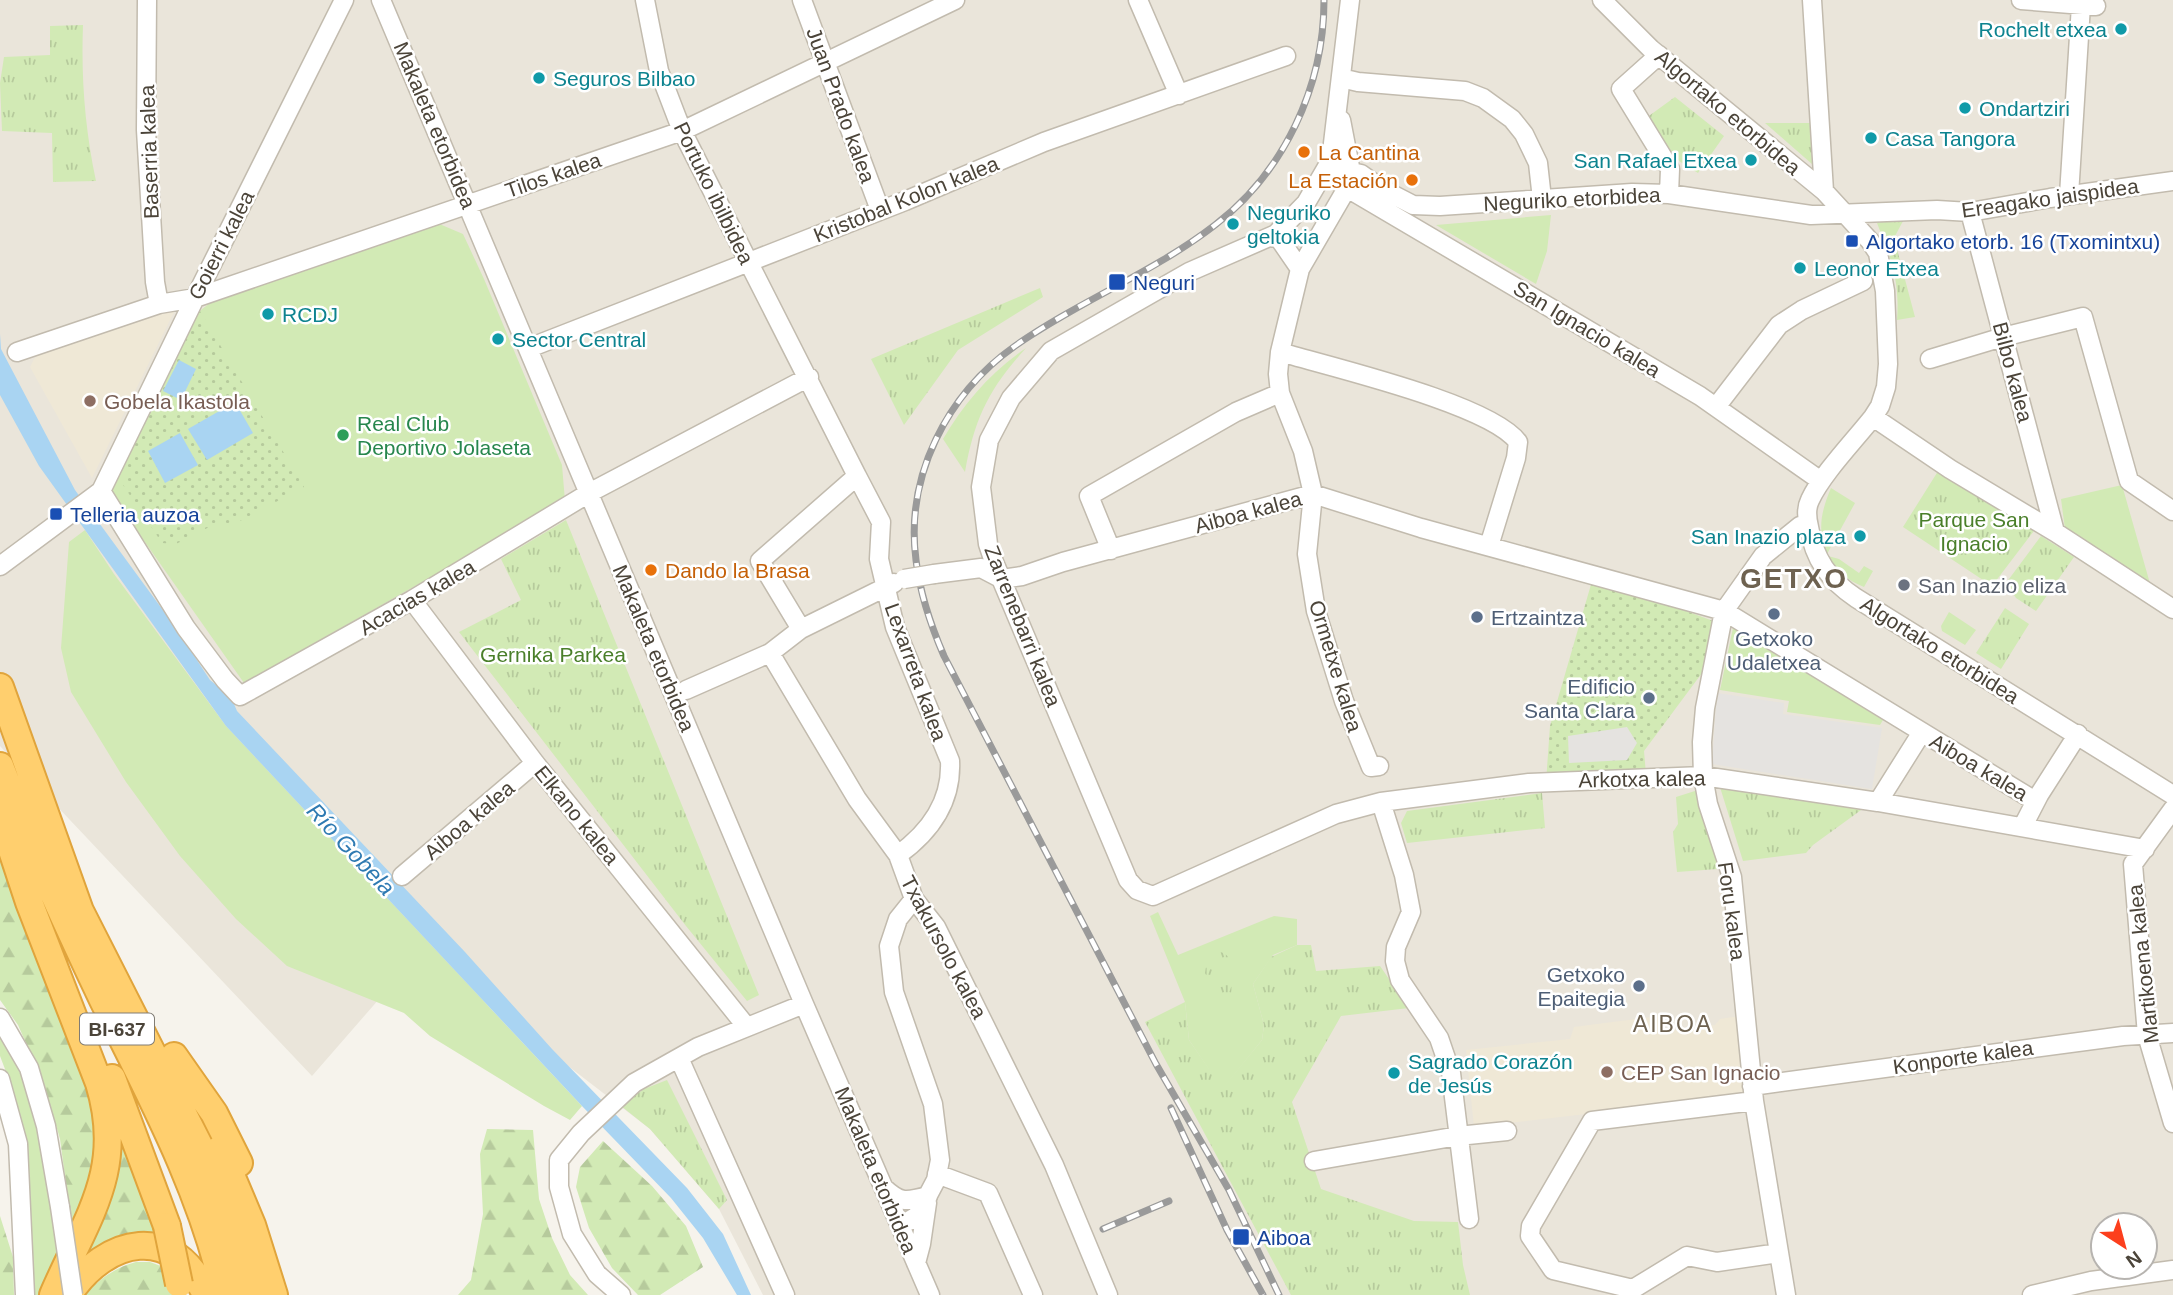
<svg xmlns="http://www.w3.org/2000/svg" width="2173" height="1295" font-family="Arial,sans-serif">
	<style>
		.residential { fill: #eae5da; fill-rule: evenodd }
		.education { fill: #efe8d6 }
		.grass { fill: #d2eab5 }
		.forest { fill: url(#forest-firs) }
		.park { fill: url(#park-tufts) }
		.garden { fill: url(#garden-dots) }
		.parking { fill: #e5e3e0 }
		.water { fill: #a9d4f2 }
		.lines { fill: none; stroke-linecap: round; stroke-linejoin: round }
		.minor-casing { stroke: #c2bbae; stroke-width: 21 }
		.highway-casing { stroke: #e0a43c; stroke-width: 30 }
		.minor { stroke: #fff; stroke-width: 18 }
		.highway { stroke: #ffcf6e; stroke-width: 26 }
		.rail-casing { stroke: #9a9a9a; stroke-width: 7 }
		.rail { stroke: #fff; stroke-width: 4.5; stroke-dasharray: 13; stroke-linecap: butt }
		.minor-bridge-casing { stroke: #c2bbae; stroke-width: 21; stroke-linecap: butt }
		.highway-bridge-casing { stroke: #e0a43c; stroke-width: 30; stroke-linecap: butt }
		.minor-bridge { stroke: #fff; stroke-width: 18 }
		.highway-bridge { stroke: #ffcf6e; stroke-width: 26 }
		.culture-dot { fill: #0f9aa8; stroke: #fff; stroke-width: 2.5 }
		.food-dot { fill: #e8710a; stroke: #fff; stroke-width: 2.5 }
		.transit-dot { fill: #1a4fb4; stroke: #fff; stroke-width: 2.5 }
		.education-dot { fill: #8d6e63; stroke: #fff; stroke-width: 2.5 }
		.leisure-dot { fill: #2e9e5b; stroke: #fff; stroke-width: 2.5 }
		.worship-dot { fill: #6b7280; stroke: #fff; stroke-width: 2.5 }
		.service-dot { fill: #5c6f8a; stroke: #fff; stroke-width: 2.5 }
		.labels { text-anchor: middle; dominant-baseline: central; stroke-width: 5; stroke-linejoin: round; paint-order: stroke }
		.shield { fill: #fff; stroke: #817c74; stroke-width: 2 }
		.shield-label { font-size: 19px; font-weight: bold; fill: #4b4439 }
		.culture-label { font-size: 21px; fill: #0d838f; stroke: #fff; text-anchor: start }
		.street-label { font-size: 21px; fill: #4b4439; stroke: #fff }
		.food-label { font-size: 21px; fill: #c56008; stroke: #fff; text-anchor: start }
		.transit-label { font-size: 21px; fill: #164399; stroke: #fff; text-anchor: start }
		.education-label { font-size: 21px; fill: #785e54; stroke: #fff; text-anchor: start }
		.leisure-label { font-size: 21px; fill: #27864d; stroke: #fff; text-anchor: start }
		.park-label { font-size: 21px; fill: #4a7f2a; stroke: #fff }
		.worship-label { font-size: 21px; fill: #5b616d; stroke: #fff; text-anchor: start }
		.service-label { font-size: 21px; fill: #4e5e75; stroke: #fff; text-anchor: end }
		.water-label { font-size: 23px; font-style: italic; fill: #2e7ab2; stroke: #fff }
		.neighbourhood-label { font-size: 23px; letter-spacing: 2px; fill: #6e6250; stroke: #fff }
		.district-label { font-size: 28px; font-weight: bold; letter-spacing: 2px; fill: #6e6250; stroke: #fff }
	</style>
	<defs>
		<pattern id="forest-firs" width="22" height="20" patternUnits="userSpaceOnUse" patternTransform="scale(1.75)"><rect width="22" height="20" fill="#d2eab5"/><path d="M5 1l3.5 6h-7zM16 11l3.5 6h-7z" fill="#b6ca9c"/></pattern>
		<pattern id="park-tufts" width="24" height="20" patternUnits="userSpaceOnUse" patternTransform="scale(1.75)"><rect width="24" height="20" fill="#d2eab5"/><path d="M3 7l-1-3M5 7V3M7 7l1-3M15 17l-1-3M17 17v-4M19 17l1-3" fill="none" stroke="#b6ca9c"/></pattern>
		<pattern id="garden-dots" width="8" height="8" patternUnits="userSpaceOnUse" patternTransform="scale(1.75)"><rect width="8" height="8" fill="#d2eab5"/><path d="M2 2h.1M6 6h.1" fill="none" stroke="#b6ca9c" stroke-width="1.8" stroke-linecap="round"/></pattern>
	</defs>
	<rect width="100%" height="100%" fill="#f6f3ec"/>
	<path class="residential" d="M0,0H2173V1295H763L719,1209L650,1129L420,952L312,1076L0,746ZM2103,1225H2145V1267H2103Z"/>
	<path class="education" d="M175,310L92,478L30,367L34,359L40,354Z
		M1659,1016L1662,1031L1715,1025L1720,1019L1739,1016L1748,1095L1474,1127L1466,1050L1570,1039L1574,1027Z"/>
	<path class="grass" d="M1551,215L1547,251L1536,284L1436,225Z
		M437,223L463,234L484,279L562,465L565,501L244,683L109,491L197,313L210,303Z
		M1026,348C989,389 975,417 965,472L943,439C965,402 990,373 1026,348Z
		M2122,485L2151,587L2065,529L2061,499Z
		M1831,488L1855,503L1827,554C1817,529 1821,512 1831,488Z
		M85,530L114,574L226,726L582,1106L570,1120L544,1106L430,1036L404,1013L287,966L236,919L180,856L126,782L71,692L61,648L69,542Z
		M1828,556L1839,559L1859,573L1864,566L1873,571L1864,587C1847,580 1837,572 1828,556Z
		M1949,612L1976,630L1965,645L1942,631L1941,626Z
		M1733,628L1883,720L1880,725L1787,712L1789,701L1720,690Z
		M1158,912L1178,955L1274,916L1297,919V945L1273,955L1253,984L1264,1025L1262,1040L1225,1086L1214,1077L1189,1040L1185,1002L1150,916Z
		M0,1026L24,1068L42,1135L60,1264L45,1295H34L30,1198L23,1135L8,1077L0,1056Z"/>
	<path class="forest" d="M0,851L90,1086L101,1159L73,1237L60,1139L44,1084L18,1025L0,1000Z
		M487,1129L533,1130L539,1199L552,1238L570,1275L588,1295H458L471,1280L483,1214L480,1154Z
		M122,1135L160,1243L77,1266L118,1155Z
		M603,1141L652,1186L686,1226L703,1267L660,1295H638L612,1268L589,1228L576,1187L580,1167Z
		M0,1216L13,1257L14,1295H0Z
		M136,1262H150L166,1268L173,1295H84C100,1279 114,1268 136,1262Z"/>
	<path class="park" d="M83,25C81,78 85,129 96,181L53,182L52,133L2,131L0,83L4,57L50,55V26Z
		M1675,97L1724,136L1698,173L1679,161L1646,118Z
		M1765,123H1810L1812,164Z
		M1887,220L1903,221L1894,238L1915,317L1897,320C1900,280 1891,259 1877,223Z
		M1040,288L1043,297L958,350L904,425L871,359Z
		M1940,468L2036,528L1992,586L1903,527Z
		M566,520L759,995L747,1001L686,926L459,632L521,600L501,559Z
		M2041,536L2074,557L2036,611L2016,598L2006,583Z
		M2005,608L2029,624L2001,669L1976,653Z
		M1719,784L1868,805L1813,845L1806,853L1743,861Z
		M1698,790L1718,869L1677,872L1673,832L1678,824L1676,797Z
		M1542,793L1545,828L1407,843L1401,823L1407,811Z
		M1297,945H1311L1316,971L1380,966L1409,1008L1341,1016L1292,1102L1321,1189L1414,1221L1458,1222L1463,1265L1470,1295H1291L1145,1022L1185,1002L1189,1040L1214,1076L1225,1085L1262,1040L1264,1025L1253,984L1271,957Z
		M1216,951L1224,953L1232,960L1231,1008L1227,1011L1223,1009L1205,973L1208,954Z
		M667,1080L727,1200L719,1209L650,1129L621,1106L644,1089Z"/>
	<path class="garden" d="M200,311L304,487L225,529L219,522L176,544L162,543L123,485L126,473L122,466Z
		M1592,581L1645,596L1716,622L1702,673L1644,751L1646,774L1546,782L1550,726Z"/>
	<path class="parking" d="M1717,693L1784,703L1783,714L1882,728L1872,789L1712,764Z
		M1627,727L1637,743L1627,760L1569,763L1568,736Z"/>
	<path class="water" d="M0,334L1,349L75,490L176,628L210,680L231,697L237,711L465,952L552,1049L687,1188L723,1234L751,1295H737L703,1238L671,1198L582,1106L226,726L39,466L0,395Z
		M179,360L196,369L181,400L163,391Z
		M235,402L253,433L207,460L188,429Z
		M180,433L198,465L165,483L148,451Z"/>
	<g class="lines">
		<g class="minor-casing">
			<path id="minor" d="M147,0L146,130L155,282L159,304
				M381,0L804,1004L930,1295
				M645,0L659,71L682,131L857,476L760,561L801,629
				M802,0L880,210
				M1138,0L1179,95
				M1350,0L1331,160L1306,203L1276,234L1189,272L1051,351L1011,398L989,440L981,487L988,544L994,562L1128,880L1137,890L1153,896L1336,814L1381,802L1529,783L1703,776L1878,802L2145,849
				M1602,0L1651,49L1824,191L1870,241L1878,253L1885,291L1888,364L1886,387L1880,406L1873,417C1854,441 1822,474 1810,500C1806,508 1807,519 1809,527C1814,559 1829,580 1856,598L2173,795
				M1812,0L1824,191
				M2021,0L2096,6
				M1659,55L1621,89L1670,169L1669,194
				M1341,78L1358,82L1465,91L1483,98L1512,119L1524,134L1538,163L1542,199
				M1341,120L1351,172L1347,188L1300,269L1280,352L1278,374L1280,393L1303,451L1313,494L1307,554L1316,611L1344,701L1371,767L1379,766
				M1328,167L1361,174L1382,189L1413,205L1440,206L1632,193L1669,194L1811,215L1937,210L1970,212L2050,198L2173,181
				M1347,188L1700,396L1821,481
				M2069,195L2081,5
				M1970,212L2055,532
				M1276,234L1300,269
				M529,348L905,201L1044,142L1286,56
				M17,352L159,304L195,298L682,131L955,0
				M1280,352C1330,367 1490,404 1518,442L1516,458L1489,546
				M1930,359L2003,337L2083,317L2129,481L2173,511
				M1716,407L1779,325L1802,310L1863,281
				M1873,417L1950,469L2055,532L2173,609
				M857,476L881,522L879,559L895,627L950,761C952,801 930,832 898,855
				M101,491L186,628L225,680L240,696L412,600L589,493L809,377
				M101,491L195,298L344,0
				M1111,550L1089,496L1236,412L1280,393
				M0,566L101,491
				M934,574L981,568L1002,579L1022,576L1063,562L1313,494L1421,528L1724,611L2035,801
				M412,600L535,763L746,1026
				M770,653L857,799L898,855L914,899L936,927L1054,1165L1108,1295
				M686,690L770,653L801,629L894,583
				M1381,802L1404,875L1411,912L1396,947L1395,961L1400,980L1439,1038L1451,1073L1469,1219
				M1878,802L1922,732
				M2173,809L2133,864L2147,1035L2173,1123
				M2023,826L2039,795L2078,734
				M402,876L535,763
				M0,1018L29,1068L46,1126L60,1207
				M679,1058L785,1295
				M0,1079L18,1144L25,1295
				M1752,1086L2123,1036L2173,1033
				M1754,1101L1592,1121L1531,1226L1530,1236L1553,1270L1633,1289L1687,1256L1717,1262L1779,1253
				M1314,1161L1458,1136L1507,1131
				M937,1174L988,1193L1033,1295
				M884,1188C900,1203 906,1202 928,1196
				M900,1226L917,1216L936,1180L940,1160L933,1104L894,992L889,946L898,919L914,899
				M916,1263L921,1244L927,1203
				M621,1295L597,1274L572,1234L559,1187V1160L581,1133L634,1083L698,1047L804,1004
				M1786,1295L1754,1101L1732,877L1708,804L1703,776L1702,742L1705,708L1724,611L1763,556L1800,526L1808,524
				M2032,1295L2091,1281L2173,1270"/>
		</g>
		<g class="highway-casing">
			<path id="highway" d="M0,687L80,911L203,1153L233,1227L250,1295
				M0,766C31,846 66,923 103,1000C150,1095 202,1190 225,1295
				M0,814L29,902L99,1083C126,1171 86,1218 53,1295
				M174,1056L214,1113L239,1163
				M112,1078L167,1226
				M220,1149L252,1225L274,1295
				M68,1295C106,1237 174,1222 206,1295"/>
		</g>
		<use href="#minor" class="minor"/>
		<use href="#highway" class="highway"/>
		<g class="rail-casing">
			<path id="rail" d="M1171,1108L1227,1230L1263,1295
				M1103,1229L1169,1201
				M1279,1295L1229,1190L1156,1064L944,656C931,626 920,594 916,560C905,476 947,394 1015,346C1079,301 1153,273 1215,225C1284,172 1324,87 1324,0"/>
		</g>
		<use href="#rail" class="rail"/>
		<g class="minor-bridge-casing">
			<path id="minor-bridge" d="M904,579L934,574
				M60,1207L73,1295"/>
		</g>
		<g class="highway-bridge-casing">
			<path id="highway-bridge" d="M167,1226L179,1284"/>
		</g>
		<use href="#minor-bridge" class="minor-bridge"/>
		<use href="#highway-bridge" class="highway-bridge"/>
	</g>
	<g class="culture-dot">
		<circle cx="2121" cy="29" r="7"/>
		<circle cx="539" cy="78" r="7"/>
		<circle cx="1965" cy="108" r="7"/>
		<circle cx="1871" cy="138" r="7"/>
		<circle cx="1751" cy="160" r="7"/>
		<circle cx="1233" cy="224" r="7"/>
		<circle cx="1800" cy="268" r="7"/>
		<circle cx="268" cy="314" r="7"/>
		<circle cx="498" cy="339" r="7"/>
		<circle cx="1860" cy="536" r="7"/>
		<circle cx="1394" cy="1073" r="7"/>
	</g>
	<g class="food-dot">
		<circle cx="1304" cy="152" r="7"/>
		<circle cx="1412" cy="180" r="7"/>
		<circle cx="651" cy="570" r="7"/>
	</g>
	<g class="transit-dot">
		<rect x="1845" y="234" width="14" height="14" rx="3.5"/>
		<rect x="1108" y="273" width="18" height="18" rx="3.5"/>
		<rect x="49" y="507" width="14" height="14" rx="3.5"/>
		<rect x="1232" y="1228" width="18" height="18" rx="3.5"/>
	</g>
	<g class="education-dot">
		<circle cx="90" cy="401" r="7"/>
		<circle cx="1607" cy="1072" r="7"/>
	</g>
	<circle class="leisure-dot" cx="343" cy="435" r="7"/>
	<circle class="worship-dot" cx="1904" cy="585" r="7"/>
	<g class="service-dot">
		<circle cx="1774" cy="614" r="7"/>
		<circle cx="1477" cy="617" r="7"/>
		<circle cx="1649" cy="698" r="7"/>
		<circle cx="1639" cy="986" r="7"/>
	</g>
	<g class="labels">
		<rect class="shield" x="80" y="1013.5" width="74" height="31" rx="5"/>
		<g class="shield-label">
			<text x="117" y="1029">BI-637</text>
		</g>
		<g class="culture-label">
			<text x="2107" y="29" text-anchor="end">Rochelt etxea</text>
			<text x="553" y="78">Seguros Bilbao</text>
			<text x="1979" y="108">Ondartziri</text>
			<text x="1885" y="138">Casa Tangora</text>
			<text x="1737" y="160" text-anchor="end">San Rafael Etxea</text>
			<text x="1247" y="212">Neguriko<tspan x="1247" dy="24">geltokia</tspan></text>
			<text x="1814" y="268">Leonor Etxea</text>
			<text x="282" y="314">RCDJ</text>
			<text x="512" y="339">Sector Central</text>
			<text x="1846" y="536" text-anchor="end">San Inazio plaza</text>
			<text x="1408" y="1061">Sagrado Corazón<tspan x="1408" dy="24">de Jesús</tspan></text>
		</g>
		<g class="street-label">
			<text transform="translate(841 105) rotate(70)">Juan Prado kalea</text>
			<text transform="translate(1728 112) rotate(40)">Algortako etorbidea</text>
			<text transform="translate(435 125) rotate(67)">Makaleta etorbidea</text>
			<text transform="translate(149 152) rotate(-92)">Baserria kalea</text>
			<text transform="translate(553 175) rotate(-19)">Tilos kalea</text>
			<text transform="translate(714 193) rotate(64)">Portuko ibilbidea</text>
			<text transform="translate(2050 198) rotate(-8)">Ereagako jaispidea</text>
			<text transform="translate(906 199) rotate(-22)">Kristobal Kolon kalea</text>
			<text transform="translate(1572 199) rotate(-3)">Neguriko etorbidea</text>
			<text transform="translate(221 245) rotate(-63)">Goierri kalea</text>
			<text transform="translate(1587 329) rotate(31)">San Ignacio kalea</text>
			<text transform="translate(2013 372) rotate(75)">Bilbo kalea</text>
			<text transform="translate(1248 512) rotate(-15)">Aiboa kalea</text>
			<text transform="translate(417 597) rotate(-30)">Acacias kalea</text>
			<text transform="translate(1023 626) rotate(68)">Zarrenebarri kalea</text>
			<text transform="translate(654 648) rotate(67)">Makaleta etorbidea</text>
			<text transform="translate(1940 650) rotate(32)">Algortako etorbidea</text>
			<text transform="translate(1336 666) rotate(73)">Ormetxe kalea</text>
			<text transform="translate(916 672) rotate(70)">Lexarreta kalea</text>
			<text transform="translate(1979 767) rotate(31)">Aiboa kalea</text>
			<text transform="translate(1642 779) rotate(-1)">Arkotxa kalea</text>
			<text transform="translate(577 815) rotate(51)">Elkano kalea</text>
			<text transform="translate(469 820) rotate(-40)">Aiboa kalea</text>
			<text transform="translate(1732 911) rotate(82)">Foru kalea</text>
			<text transform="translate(944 947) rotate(62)">Txakursolo kalea</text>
			<text transform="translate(2143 964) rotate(-96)">Martikoena kalea</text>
			<text transform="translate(1963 1057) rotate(-8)">Konporte kalea</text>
			<text transform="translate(876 1170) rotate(67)">Makaleta etorbidea</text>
		</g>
		<g class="food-label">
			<text x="1318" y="152">La Cantina</text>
			<text x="1398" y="180" text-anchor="end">La Estación</text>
			<text x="665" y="570">Dando la Brasa</text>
		</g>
		<g class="transit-label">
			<text x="1866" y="241">Algortako etorb. 16 (Txomintxu)</text>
			<text x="1133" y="282">Neguri</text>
			<text x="70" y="514">Telleria auzoa</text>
			<text x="1257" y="1237">Aiboa</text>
		</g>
		<g class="education-label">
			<text x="104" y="401">Gobela Ikastola</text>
			<text x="1621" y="1072">CEP San Ignacio</text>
		</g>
		<g class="leisure-label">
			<text x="357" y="423">Real Club<tspan x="357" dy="24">Deportivo Jolaseta</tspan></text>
		</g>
		<g class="park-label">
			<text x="1974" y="519">Parque San<tspan x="1974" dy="24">Ignacio</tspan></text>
			<text x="553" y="654">Gernika Parkea</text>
		</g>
		<g class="worship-label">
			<text x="1918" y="585">San Inazio eliza</text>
		</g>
		<g class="service-label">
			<text x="1491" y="617" text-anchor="start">Ertzaintza</text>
			<text x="1774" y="638" text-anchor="middle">Getxoko<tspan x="1774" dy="24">Udaletxea</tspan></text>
			<text x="1635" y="686">Edificio<tspan x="1635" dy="24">Santa Clara</tspan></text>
			<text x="1625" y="974">Getxoko<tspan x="1625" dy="24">Epaitegia</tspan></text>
		</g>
		<g class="water-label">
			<text transform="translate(351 849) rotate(47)">Río Gobela</text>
		</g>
		<g class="neighbourhood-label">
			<text x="1673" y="1024">AIBOA</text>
		</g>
		<g class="district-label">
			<text x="1794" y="578">GETXO</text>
		</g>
	</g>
	<g transform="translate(2124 1246) rotate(144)"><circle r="33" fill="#ffffff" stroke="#b7b4b0" stroke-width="2"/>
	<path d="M0-5L12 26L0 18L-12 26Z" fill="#fc3f1d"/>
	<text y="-10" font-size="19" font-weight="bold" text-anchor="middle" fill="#4b4439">N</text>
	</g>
</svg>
